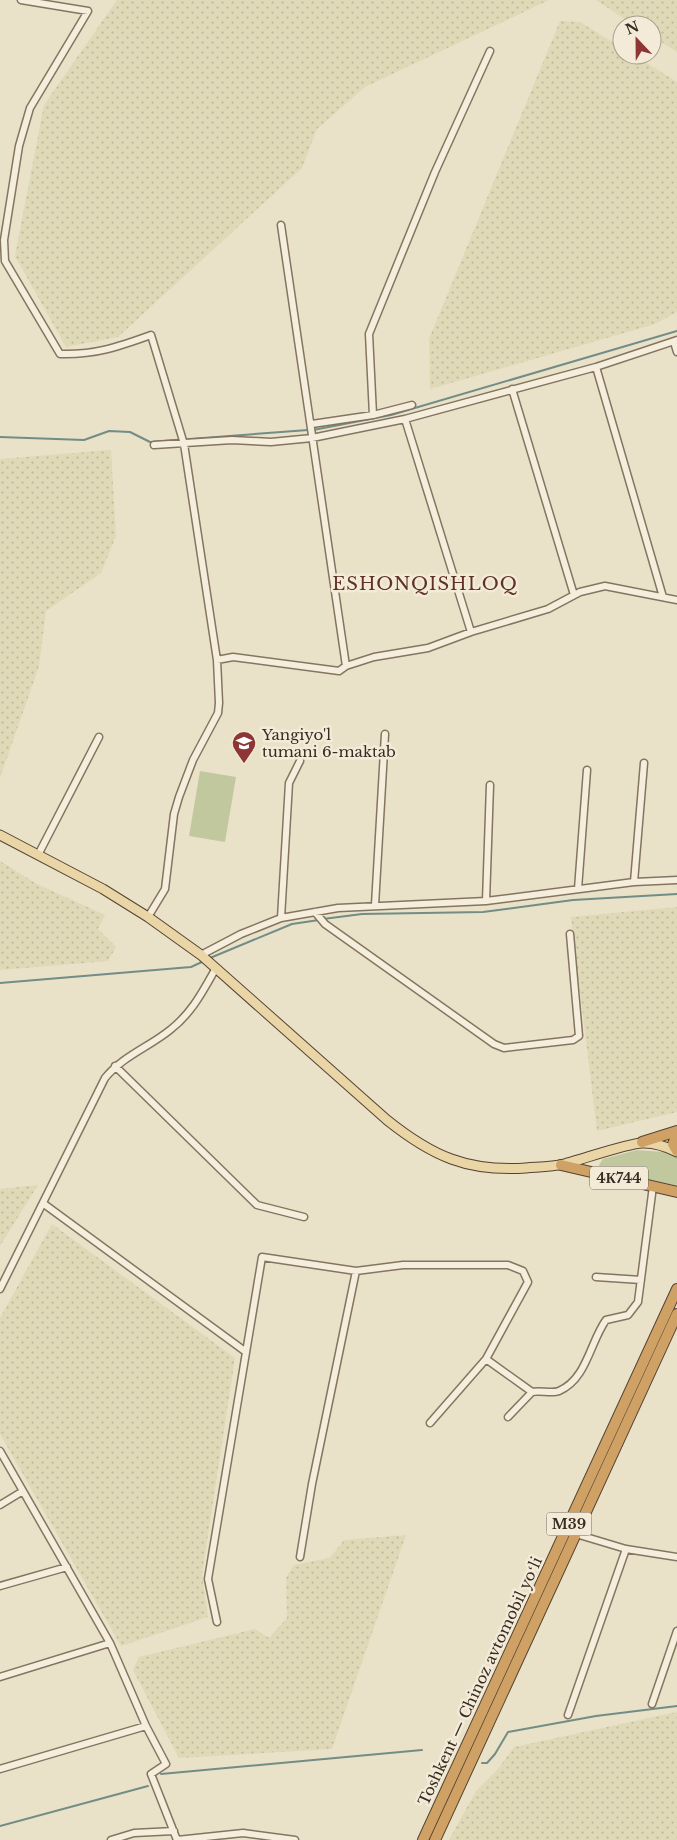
<svg xmlns="http://www.w3.org/2000/svg" width="677" height="1840" font-family="'Libre Baskerville',serif">
	<style>
		.farmland { fill: url(#farmland-dots) }
		.green { fill: #c2c89e }
		.lines { fill: none; stroke-linecap: round; stroke-linejoin: round }
		.stream { stroke: #718d86; stroke-width: 2 }
		.minor-casing { stroke: #857460; stroke-width: 9 }
		.major-casing { stroke: #544333; stroke-width: 11 }
		.highway-casing { stroke: #544333; stroke-width: 12 }
		.minor { stroke: #f6eedc; stroke-width: 6 }
		.major { stroke: #e9d5a6; stroke-width: 9 }
		.highway { stroke: #d0a164; stroke-width: 10 }
		.labels { text-anchor: middle; dominant-baseline: central; stroke-width: 5; stroke-linejoin: round; paint-order: stroke }
		.shield { fill: #f3ebd8; stroke: #6f6559; stroke-width: 1 }
		.shield-label { font-size: 14px; font-weight: bold; fill: #372c22 }
		.poi-label { font-size: 15px; fill: #372c22; stroke: #f3ebd8; text-anchor: start }
		.street-label { font-size: 15px; fill: #372c22; stroke: #f3ebd8 }
		.quarter-label { font-size: 18px; letter-spacing: 1px; fill: #5f3225; stroke: #f3ebd8 }
	</style>
	<defs>
		<pattern id="farmland-dots" width="8" height="8" patternUnits="userSpaceOnUse" patternTransform="scale(1.25)"><rect width="8" height="8" fill="#dfd9b7"/><path d="M2 2h.1M6 6h.1" fill="none" stroke="#c0ba9d" stroke-width="1.8" stroke-linecap="round"/></pattern>
	</defs>
	<rect width="100%" height="100%" fill="#eae1c9"/>
	<path class="farmland" d="M117,0H549L365,87L317,129L302,168L118,337L66,347L15,256L44,105Z
		M596,0H677V52L652,36V25H634Z
		M560,21L580,22L622,48V55H634L677,82V312L655,324L430,389L429,339Z
		M111,450L116,536L101,573L46,611L39,666L0,778V459Z
		M0,861L37,884L105,915L98,929L116,947L108,961L0,970Z
		M677,907V1112L597,1131L571,917Z
		M38,1185L0,1246V1189Z
		M52,1224L235,1358L202,1574L208,1617L121,1646L0,1434V1318Z
		M406,1535L332,1749L179,1758L133,1670L139,1657L255,1629L269,1638L287,1618L286,1578L294,1565L330,1558L344,1540Z
		M677,1712V1840H449L476,1791L498,1769L514,1747Z"/>
	<path class="green" d="M200,771L236,777L225,842L189,836Z
		M637,1150L664,1152L677,1158V1186L601,1169L599,1165L603,1159Z"/>
	<g class="lines">
		<path class="stream" d="M313,430L391,415L677,331
			M0,437L84,440L109,431L130,432L150,442L308,430
			M323,919L362,914L483,912L573,900L677,894
			M210,958L292,924L319,920
			M0,983L191,967L204,961
			M482,1763H487L495,1754L508,1732L596,1716L677,1706
			M161,1774L422,1750
			M0,1826L148,1786"/>
		<g class="minor-casing">
			<path id="minor" d="M21,0L88,11L30,108L19,146L4,240L5,261L60,354C95,355 118,347 151,335L184,444L217,660L219,703L218,713L193,760L179,797L174,814L165,889L148,917
				M281,225L346,666
				M674,342L677,352
				M596,367L663,597
				M512,389L574,595
				M373,415L369,334L435,172L490,51
				M405,419L471,632
				M312,424L373,415L412,405
				M154,445L232,440L271,442L312,438L405,419L596,367L677,340
				M217,660L233,657L339,671L346,666L374,657L428,648L471,632L548,609L580,592L605,586L677,600
				M38,855L99,737
				M634,882L644,763
				M578,889L587,770
				M486,901L490,785
				M375,905L385,734
				M315,912L325,924L494,1044L504,1048L573,1040L579,1036L570,934
				M281,918L289,783L300,761
				M201,955L241,934L281,918L338,908L486,901L634,882L677,880
				M115,1066L257,1205L304,1217
				M44,1204L246,1352
				M596,1277L641,1280
				M0,1289L105,1078C123,1056 149,1047 170,1030C192,1013 203,991 216,968
				M486,1359L532,1392
				M508,1417L532,1392C540,1390 552,1394 559,1391C587,1379 590,1342 606,1320L628,1315L638,1302L653,1186
				M0,1451L110,1643L146,1726L166,1764L151,1774L177,1840L243,1833L295,1840
				M0,1505L23,1491
				M576,1534L626,1549L677,1557
				M300,1557L312,1484L356,1271
				M0,1586L67,1567
				M217,1622L208,1579L262,1257L356,1271L403,1265H508L523,1271L528,1282L486,1359L430,1423
				M0,1677L110,1643
				M652,1704L677,1631
				M568,1715L626,1549
				M0,1769L146,1726
				M111,1840L134,1833L174,1831"/>
		</g>
		<g class="major-casing">
			<path id="major" d="M0,835L103,889L148,917L201,955L387,1120C432,1156 467,1172 526,1168C538,1167 552,1167 564,1164C581,1160 630,1142 644,1143C656,1143 667,1147 677,1152"/>
		</g>
		<g class="highway-casing">
			<path id="highway" d="M677,1134L673,1144L677,1151
				M642,1142L677,1131
				M561,1165L677,1192
				M423,1840L677,1289
				M435,1840L677,1314"/>
		</g>
		<use href="#minor" class="minor"/>
		<use href="#major" class="major"/>
		<use href="#highway" class="highway"/>
	</g>
	<defs>
		<g id="school-pin" transform="scale(1.25)"><path d="M0 17L-7.5 6A9.5 9.5 0 1 1 7.5 6Z" fill="#8e3636" stroke="#f3ebd8"/><path d="M0-5L7-2L0 1L-7-2ZM-4 1L0 2.5L4 1V4Q0 6-4 4Z" fill="#fff"/></g>
	</defs>
	<g fill-rule="evenodd">
		<use href="#school-pin" x="244" y="743"/>
	</g>
	<g class="labels">
		<g class="shield">
			<rect x="590" y="1166.5" width="58" height="23" rx="4"/>
			<rect x="546.5" y="1512.5" width="45" height="23" rx="4"/>
		</g>
		<g class="shield-label">
			<text x="619" y="1178">4К744</text>
			<text x="569" y="1524">M39</text>
		</g>
		<g class="poi-label">
			<text x="262" y="734">Yangiyo'l<tspan x="262" dy="17">tumani 6-maktab</tspan></text>
		</g>
		<g class="street-label">
			<text transform="translate(480 1681) rotate(-65)">Toshkent — Chinoz avtomobil yoʻli</text>
		</g>
		<g class="quarter-label">
			<text x="425" y="584">ESHONQISHLOQ</text>
		</g>
	</g>
	<g transform="translate(637 40) rotate(338)"><circle r="24" fill="#f3ebd8" stroke="#a89f8f"/>
	<path d="M0-4L9 19L0 12L-9 19Z" fill="#8e3636"/>
	<text y="-8" font-size="14" font-weight="bold" text-anchor="middle" fill="#372c22">N</text>
	</g>
</svg>
